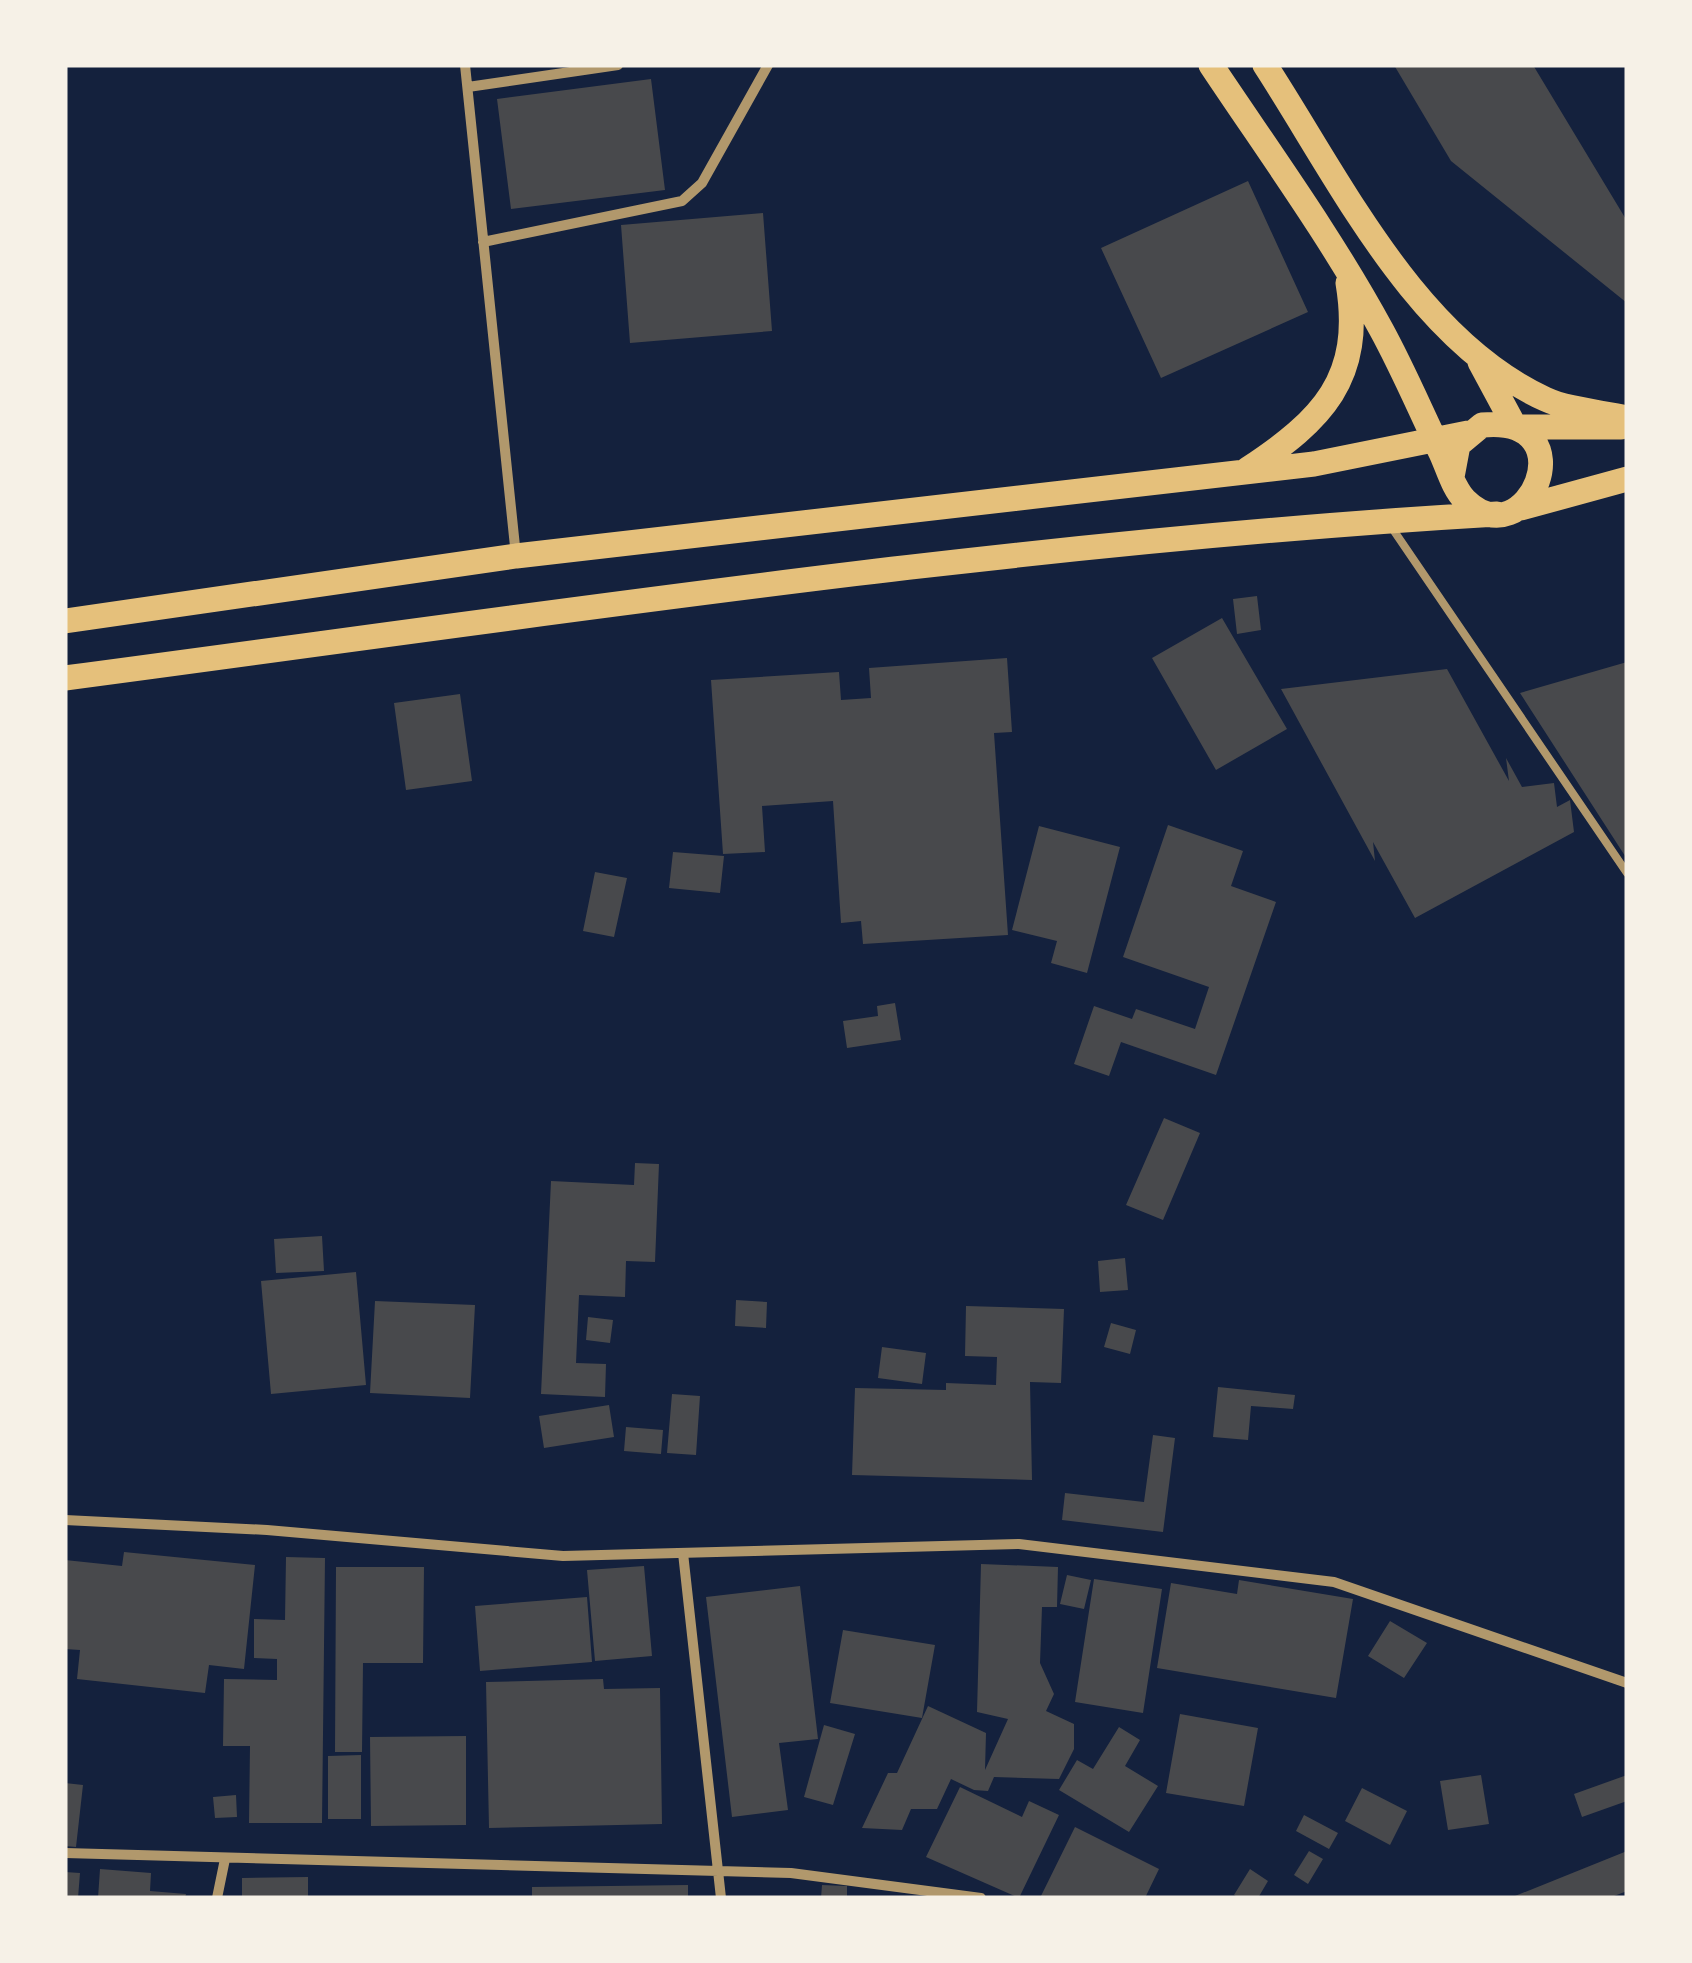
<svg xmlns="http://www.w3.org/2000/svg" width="1692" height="1963" font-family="'Libre Baskerville',serif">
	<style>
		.building { fill: #48494c }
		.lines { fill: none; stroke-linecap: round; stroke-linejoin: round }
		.service { stroke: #b1986c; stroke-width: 8 }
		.minor { stroke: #b1986c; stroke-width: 10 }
		.primary { stroke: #e5c07b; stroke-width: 25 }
	</style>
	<rect width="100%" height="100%" fill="#14213d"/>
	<path class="building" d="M1394,65H1533L1627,221V303L1451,161Z
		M651,79L665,190L511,209L497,99Z
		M1248,181L1308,312L1161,378L1101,248Z
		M763,213L772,331L630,343L621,225Z
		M1257,596L1261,630L1237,634L1233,599Z
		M1222,618L1287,729L1216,770L1152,658Z
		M1007,658L1012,732L994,733L1008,935L863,944L861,921L841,923L833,801L762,806L765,852L723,854L711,680L839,672L841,700L871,698L869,668Z
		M1627,662V859L1520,693Z
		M1447,669L1509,781L1506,758L1522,787L1554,783L1557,807L1570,800L1574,832L1415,918L1373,842L1375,861L1281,689Z
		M460,694L472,781L406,790L394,703Z
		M1168,825L1243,851L1231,886L1276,902L1216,1075L1121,1042L1109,1076L1074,1064L1094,1006L1132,1019L1136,1009L1195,1029L1209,987L1123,957Z
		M1039,826L1120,847L1087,973L1051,963L1057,941L1012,930Z
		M673,852L724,856L720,893L669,888Z
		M595,872L627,878L614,937L583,931Z
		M895,1003L901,1040L847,1048L843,1021L878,1016L877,1006Z
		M1164,1118L1200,1133L1163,1220L1126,1205Z
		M635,1163L659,1164L655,1262L626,1261L625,1297L579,1295L576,1363L606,1364L605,1397L541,1394L551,1181L634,1185Z
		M322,1236L324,1271L276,1273L274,1239Z
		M1125,1258L1128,1290L1100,1292L1098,1261Z
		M356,1272L366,1385L271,1394L261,1281Z
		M736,1300L767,1302L766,1328L735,1326Z
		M375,1301L475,1305L470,1398L370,1393Z
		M966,1306L1064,1309L1061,1383L1030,1382L1032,1480L852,1475L855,1388L946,1390V1383L996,1385L997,1357L965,1356Z
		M588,1317L613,1320L610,1343L586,1340Z
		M1111,1323L1136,1330L1130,1354L1104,1347Z
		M882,1347L926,1353L922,1384L878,1378Z
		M1218,1387L1295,1395L1293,1409L1251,1406L1248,1440L1213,1437Z
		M672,1394L700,1396L696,1455L667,1453Z
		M609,1405L614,1437L544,1448L539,1416Z
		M626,1427L663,1430L661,1454L624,1451Z
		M1153,1435L1175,1438L1163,1532L1062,1520L1065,1493L1144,1502Z
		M124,1552L255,1565L244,1669L209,1665L205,1693L77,1679L80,1650L65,1649V1560L122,1566Z
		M286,1557L325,1558L322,1823H249L250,1746H223L224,1679L277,1680V1659L254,1658V1619L285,1620Z
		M981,1564L1058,1567L1057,1607H1042L1040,1663L1054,1694L1046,1711L1074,1724V1749L1059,1779L994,1777L988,1791L974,1790L951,1779L937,1809H911L902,1830L862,1828L888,1773H897L928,1706L986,1733L985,1770L1008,1719L977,1712Z
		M644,1566L652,1656L595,1661L587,1570Z
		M336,1567H424L423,1663H363L362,1752H335Z
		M1067,1575L1091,1580L1084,1609L1060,1604Z
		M1094,1579L1162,1589L1143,1713L1075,1702Z
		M1239,1580L1353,1599L1336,1698L1157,1668L1171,1583L1237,1594Z
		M800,1586L818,1739L779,1743L788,1810L732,1817L706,1597Z
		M587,1597L592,1662L480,1671L475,1606Z
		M1390,1621L1427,1643L1404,1678L1368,1656Z
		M843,1630L935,1645L922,1718L830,1703Z
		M603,1679L604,1689L660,1688L662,1824L489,1828L486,1682Z
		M1180,1714L1258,1728L1244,1806L1166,1793Z
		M824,1725L855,1734L833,1805L804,1797Z
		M1119,1727L1140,1740L1125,1766L1158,1786L1129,1832L1059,1790L1077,1760L1093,1769Z
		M466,1736V1825L371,1826L370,1737Z
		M361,1755V1819H328V1756Z
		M1481,1775L1489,1824L1448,1830L1440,1781Z
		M1627,1775V1801L1582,1817L1574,1794Z
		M65,1783L83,1785L76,1847L65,1846Z
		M960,1787L1022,1817L1029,1801L1059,1815L1019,1898L926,1857Z
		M1362,1788L1407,1811L1390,1845L1345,1821Z
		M236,1795L237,1817L215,1818L213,1797Z
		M1304,1815L1338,1833L1329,1849L1296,1831Z
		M1075,1827L1159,1869L1145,1898H1040Z
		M1309,1851L1323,1859L1308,1884L1294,1875Z
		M1627,1851V1891L1609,1898H1510Z
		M100,1869L151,1873L150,1891L186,1894L185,1898H98Z
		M1250,1869L1268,1881L1258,1898H1239L1234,1895Z
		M65,1872L80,1873L78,1898H65Z
		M308,1877V1898H242V1878Z
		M688,1885V1898H532V1887Z
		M822,1885L847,1886V1898H821Z"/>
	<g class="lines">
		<path class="service" d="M1392,528L1627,873"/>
		<path class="minor" d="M465,65L516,556
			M468,87L618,65
			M483,242L682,201L702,183L768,65
			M65,1520L267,1530L563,1556L1019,1544L1334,1582L1627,1683
			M683,1553L721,1898
			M65,1853L791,1873L981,1898
			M217,1898L225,1859"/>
		<path class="primary" d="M1211,65C1269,152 1331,237 1381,329C1403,369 1421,412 1441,453C1448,468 1453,488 1465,500C1527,562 1590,414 1482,425L1458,445L1452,477
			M1265,65C1341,182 1415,339 1545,399C1569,410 1601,412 1627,418
			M1480,362L1515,427H1621
			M1248,469C1322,420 1364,379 1348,283
			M1521,508L1627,479
			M65,621L516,556L1314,464L1468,433
			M65,678C541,615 1018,542 1497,514"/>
	</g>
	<rect width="1692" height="1963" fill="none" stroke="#f6f1e7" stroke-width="135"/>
</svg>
